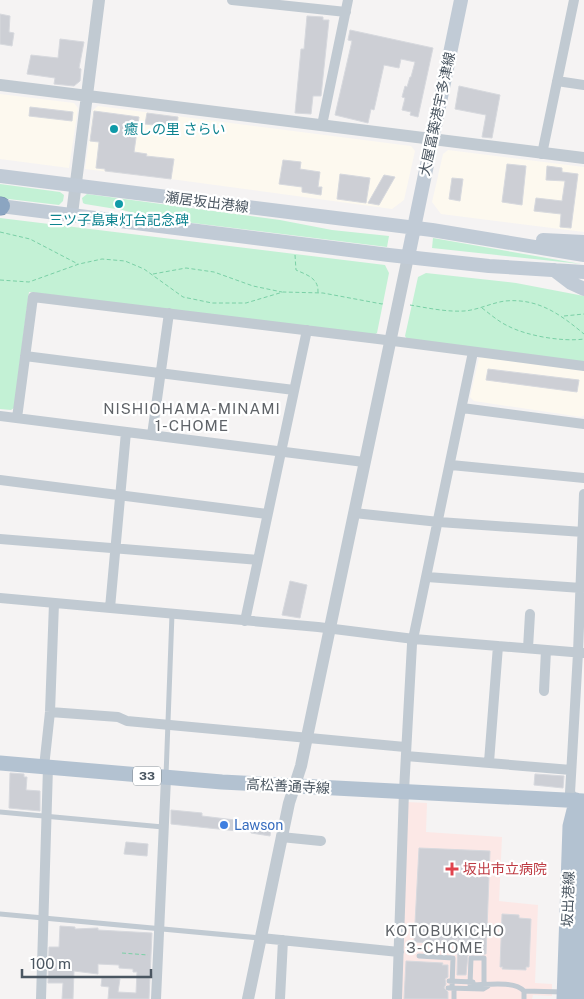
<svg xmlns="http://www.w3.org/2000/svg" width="584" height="999" font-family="'Public Sans','Noto Sans JP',sans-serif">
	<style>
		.commercial { fill: #fdf9ef }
		.medical { fill: #fce8e6 }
		.green { fill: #c3f1d5 }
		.building { fill: #cdcfd5; stroke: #d7d9de }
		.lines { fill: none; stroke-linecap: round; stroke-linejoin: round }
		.motorway-casing { stroke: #7690ad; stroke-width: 19 }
		.path { stroke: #7ad0a6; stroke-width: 1; stroke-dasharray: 4 2.5; stroke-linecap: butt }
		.service { stroke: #c1cad2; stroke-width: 5 }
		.minor { stroke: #c1cad2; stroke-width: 10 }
		.tertiary { stroke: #c1cad2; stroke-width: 12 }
		.secondary { stroke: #c1cbd6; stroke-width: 14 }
		.primary { stroke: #b3c2d1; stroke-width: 15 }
		.motorway { stroke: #8ba5c1; stroke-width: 18 }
		.culture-dot { fill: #0f9aa8; stroke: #fff; stroke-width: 2 }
		.shop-dot { fill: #3f7fe0; stroke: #fff; stroke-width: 2 }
		.health-dot { fill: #e0444e; stroke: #fff; stroke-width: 2 }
		.labels { text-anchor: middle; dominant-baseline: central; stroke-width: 4.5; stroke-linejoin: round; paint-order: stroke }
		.shield { fill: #fff; stroke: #808990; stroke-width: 1 }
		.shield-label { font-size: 12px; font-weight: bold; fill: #4a5661 }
		.street-label { font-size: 14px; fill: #4a5661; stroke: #fff }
		.culture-label { font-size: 14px; fill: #0d838f; stroke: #fff; text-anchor: start }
		.shop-label { font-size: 14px; fill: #366cbe; stroke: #fff; text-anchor: start }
		.health-label { font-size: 14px; fill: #be3a42; stroke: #fff; text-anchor: start }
		.neighbourhood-label { font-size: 15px; letter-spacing: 1px; fill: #5f6368; stroke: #fff }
	</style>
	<rect width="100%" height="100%" fill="#f5f3f3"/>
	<path class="commercial" d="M0,94L74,103L78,108L69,168L0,159Z
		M98,106L411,146L415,151L404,200L392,209L178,180L85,169L93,110Z
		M448,150L584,167V232L441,214L432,202L443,154Z
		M484,356L584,370V415L581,417L474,401L470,397L479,358Z"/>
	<path class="medical" d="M407,802L427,803L426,832L502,837L499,901L538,905L535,983L552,984V996L533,995L532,999H400Z"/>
	<path class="green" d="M0,184L60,192L64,195L63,201L59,205L0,198Z
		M87,194L280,220L332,230L389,236L387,247L160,219L122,210L85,204L83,203L82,198Z
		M0,218L385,265L389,273L377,333L374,335L29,292L14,408L11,410L0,409Z
		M433,238L581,264L432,248Z
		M426,273L516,283L584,296V362L407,339L405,336L418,277Z"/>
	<path class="building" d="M0,14L10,16L9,32L14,33L12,46L0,44Z
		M307,16L323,17V20H329L321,96H313L311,114L295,113L301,49H304Z
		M350,30L433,48L418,117L410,115L411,112L402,110L405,98L402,97L405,86L407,87L410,77H411L415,62L401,59L399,68L384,65L374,110L371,109L368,123L335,115L352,41L348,40Z
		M60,39L84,42L79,68L81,69L80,81L74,86L54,84L55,78L27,74L31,55L58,58Z
		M459,86L500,95L492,138L482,137L486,115L455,109Z
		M30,107L73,112L72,121L29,116Z
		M94,111L139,117L134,152L147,154L146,156L174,159L171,179L105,171V169L96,168L99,142L90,141Z
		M147,113L178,117L177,128L145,124Z
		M283,160L301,162L300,169L320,172L318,187H322L321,195L302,192V187L279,184Z
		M507,164L526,166L522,205L502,202Z
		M547,166L562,168V172L578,174L571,228L560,227L561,214L534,211L536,198L562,201L565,181L546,180Z
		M340,174L370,178L366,203L337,199Z
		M384,175L395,177L379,205L368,203Z
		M452,178L463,179L460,201L449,199Z
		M488,369L579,380L577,392L486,380Z
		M290,581L307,585L300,618L282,615Z
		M10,773L24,774V777H27L26,790L40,791V811L9,808Z
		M535,774L564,776L563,788L534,785Z
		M171,810L202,813V816L235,820V823L238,824L237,831L171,824Z
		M255,821L272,823L270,836L251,833L252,823H255Z
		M126,842L148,844L147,856L124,854Z
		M419,848L490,851L486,954L468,955L466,975H457L458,938L451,947L449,944L414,942Z
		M502,914L519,915V918L531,919L529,967H526V970L502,969L503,967H500Z
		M60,926L75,927V929L98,928V930L152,933L149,999H108L109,987L101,986L102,978L120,979L118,992L136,993L137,972H133V969L119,968V965L98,964V974L74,971L73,999H62L63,983H48L49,947H59Z
		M406,961L443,963L442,965H448V977L445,979L446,984L444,988L448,992V999H404Z"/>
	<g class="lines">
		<g class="motorway-casing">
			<path id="motorway" d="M0,206H1"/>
		</g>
		<path class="path" d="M0,232L30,239L78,264
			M295,255L296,270C307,275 319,278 318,293
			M153,274L186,268L214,272L253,286L282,292
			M0,280L29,282L79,264L102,259L125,261L144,269L183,297L212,303H246L283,292L323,293L382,304L385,303
			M410,305C428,308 446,312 464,311C478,310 491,303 505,301C538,298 560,314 584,334
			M482,308C490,314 499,322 508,326C527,336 563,342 584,339
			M564,316L584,314
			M122,953L148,955"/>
		<path class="service" d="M166,776L172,614
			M0,812L163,827
			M0,914L260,938
			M419,956L453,958L452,988
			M449,981L473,982
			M484,982V958H471L470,985C485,985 514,980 524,991V999
			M448,988L483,989L488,986
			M524,991L564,992
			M454,999V988"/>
		<path class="minor" d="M232,0L346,12
			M557,81L584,85
			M322,125L348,0
			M542,154L574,0
			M25,356L294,390
			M462,408L584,424
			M0,416L364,462
			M17,418L33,297L378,339L584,366
			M152,435L169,313
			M451,465L584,478
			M0,480L267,514
			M354,513L439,522L583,532
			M0,539L258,560
			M427,577L581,588
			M0,598L318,627L414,639L584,653
			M110,608L126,432
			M245,621L307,330
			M528,648L530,614
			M544,691L546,650
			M50,712L118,717L127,721L405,747
			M406,756L571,770
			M489,762L498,646
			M44,767L50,712L54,603
			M576,800L570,793L578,653L584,494
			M281,837L321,841
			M261,938L399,952
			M41,999L48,767
			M156,999L166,778
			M280,999L283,940
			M397,999L404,791L412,644L473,352"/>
		<path class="tertiary" d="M0,85L584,158
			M72,214L99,0
			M248,999L289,803L301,766L307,737L408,257"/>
		<path class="secondary" d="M0,176L432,230L584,255
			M0,206L389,255L489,266L584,272
			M543,240L584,242
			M408,257L461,0
			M554,270L571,283L584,289"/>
		<path class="primary" d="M0,763L222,782L584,801
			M576,800L583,827L577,999
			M564,999L570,826L576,802"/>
		<use href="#motorway" class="motorway"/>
	</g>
	<g class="culture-dot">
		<circle cx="114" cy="129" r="5"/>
		<circle cx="119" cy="204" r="5"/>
	</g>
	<circle class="shop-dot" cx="224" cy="825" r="5"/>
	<path class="health-dot" d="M449.5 861.5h5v5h5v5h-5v5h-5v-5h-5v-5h5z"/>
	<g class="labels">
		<rect class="shield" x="133" y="766.5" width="28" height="19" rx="4"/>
		<g class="shield-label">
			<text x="147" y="776">33</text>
		</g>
		<g class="street-label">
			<text transform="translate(437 114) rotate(-78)">大屋冨築港宇多津線</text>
			<text transform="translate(207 202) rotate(7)">瀬居坂出港線</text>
			<text transform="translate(288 786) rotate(3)">高松善通寺線</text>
			<text transform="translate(568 899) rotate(-88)">坂出港線</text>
		</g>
		<g class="culture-label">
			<text x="124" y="129">癒しの里 さらい</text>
			<text x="119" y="220" text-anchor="middle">三ツ子島東灯台記念碑</text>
		</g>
		<g class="shop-label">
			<text x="234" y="825">Lawson</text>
		</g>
		<g class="health-label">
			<text x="463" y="869">坂出市立病院</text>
		</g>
		<g class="neighbourhood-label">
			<text x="192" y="408">NISHIOHAMA-MINAMI<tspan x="192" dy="17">1-CHOME</tspan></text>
			<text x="445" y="930">KOTOBUKICHO<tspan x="445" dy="17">3-CHOME</tspan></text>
		</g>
	</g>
	<path d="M22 969v8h129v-8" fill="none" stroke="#4a5661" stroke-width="2.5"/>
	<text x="30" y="969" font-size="15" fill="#4a5661" stroke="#ffffff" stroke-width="4" paint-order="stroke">100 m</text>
</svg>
